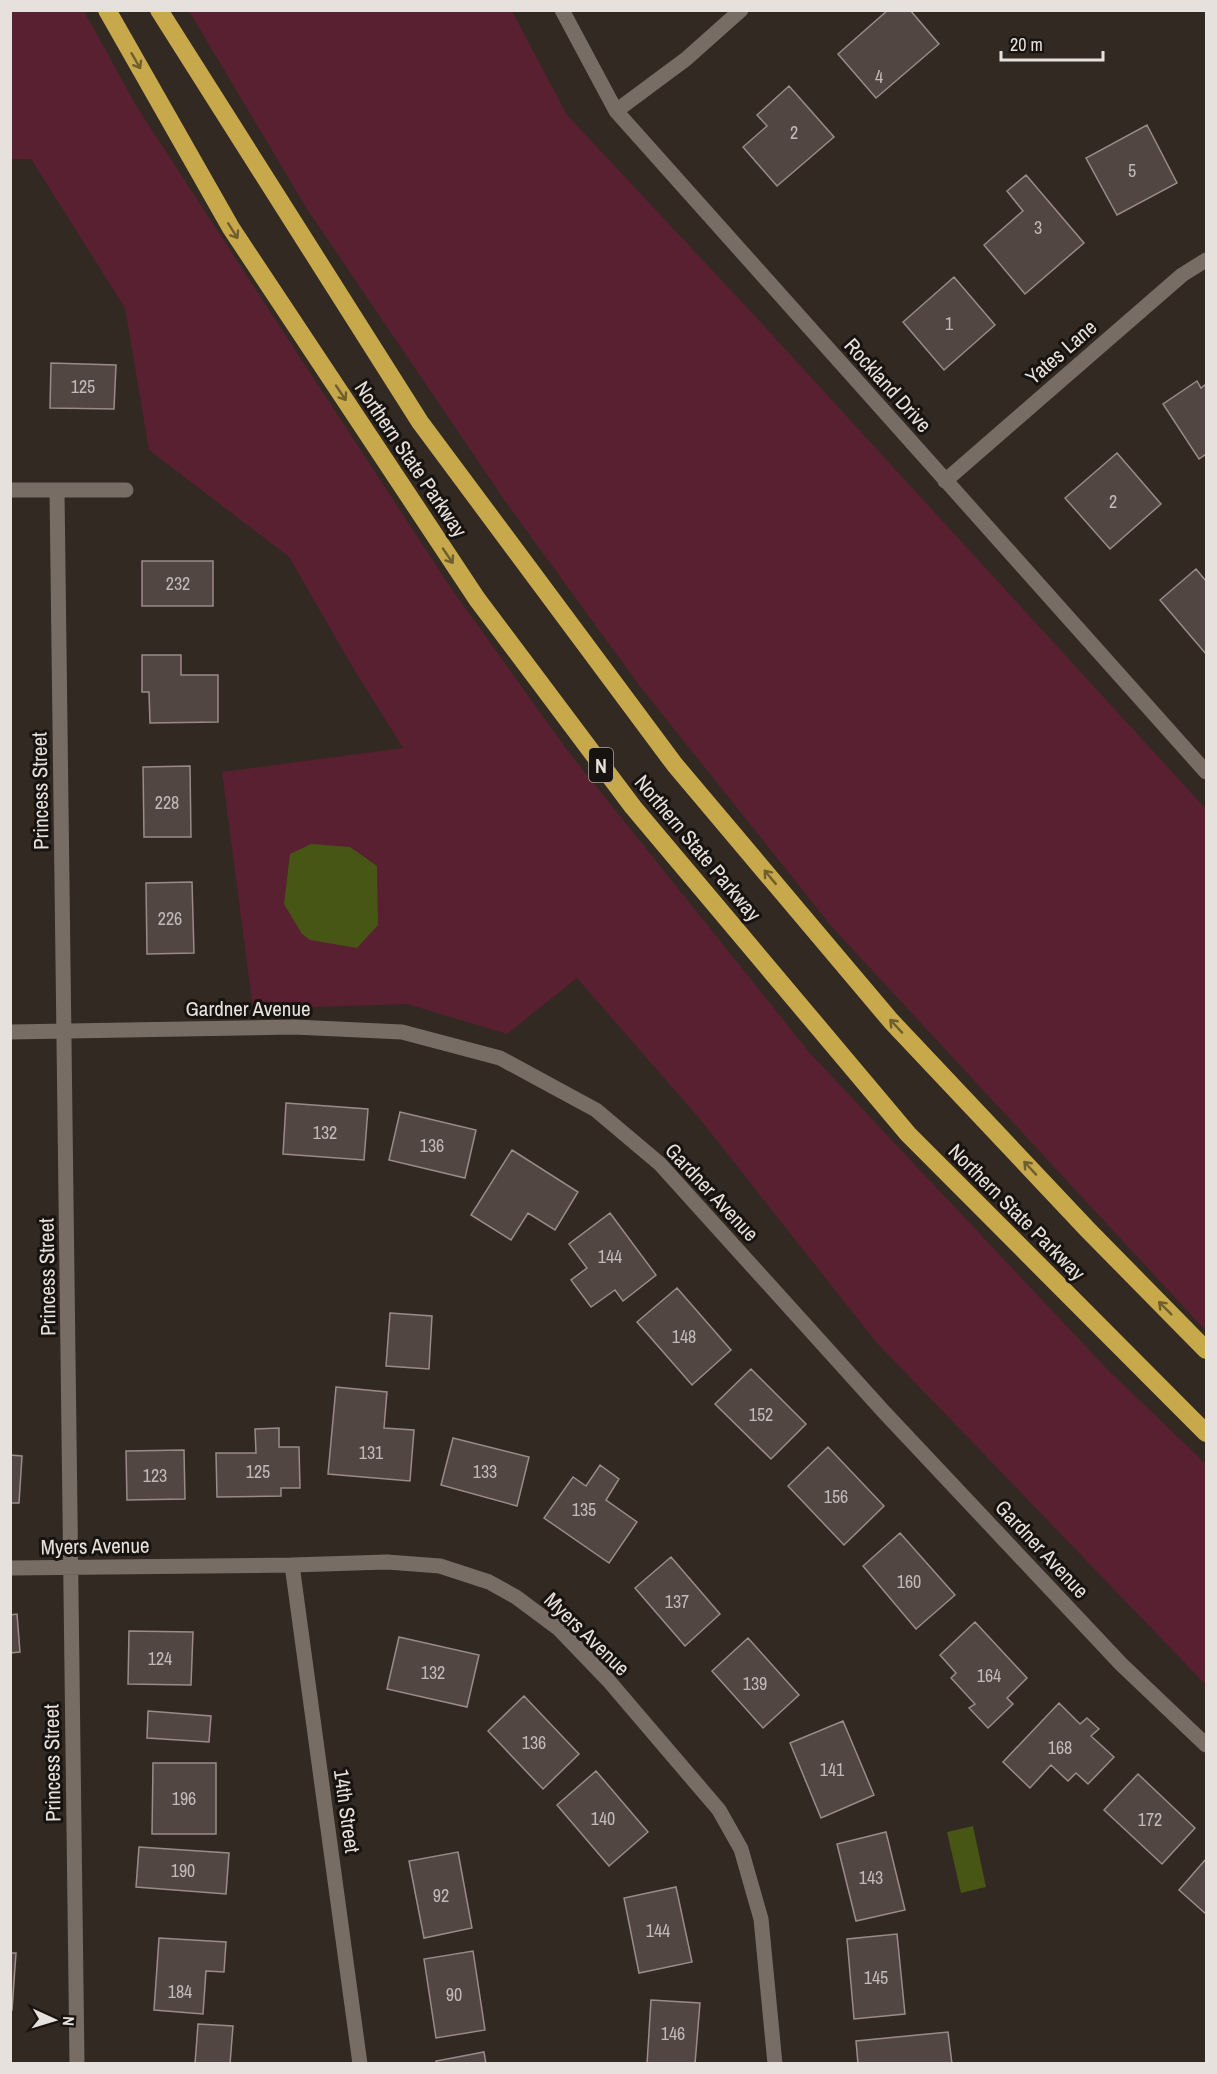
<svg xmlns="http://www.w3.org/2000/svg" width="1217" height="2074" font-family="'Archivo Narrow',sans-serif">
	<style>
		.green { fill: #582030 }
		.water { fill: #475515 }
		.building { fill: #524643; stroke: #9a8b88; stroke-width: 1.5 }
		.lines { fill: none; stroke-linecap: round; stroke-linejoin: round }
		.minor { stroke: #776d64; stroke-width: 15 }
		.highway { stroke: #c7a94c; stroke-width: 18 }
		.oneway { stroke: #6f5e2e }
		.labels { text-anchor: middle; dominant-baseline: central; stroke-width: 6; stroke-linejoin: round; paint-order: stroke }
		.number-label { font-size: 18px; fill: #c2bab6 }
		.shield { fill: #171310; stroke: #a9a3a0; stroke-width: 1.5 }
		.shield-label { font-size: 20px; font-weight: bold; fill: #e7e1dd }
		.street-label { font-size: 21px; fill: #e7e1dd; stroke: #171310 }
	</style>
	<rect width="100%" height="100%" fill="#322922"/>
	<path class="green" d="M10,11H84L137,107L288,339L451,588L568,751L809,1052L1107,1369L1206,1464V1685L876,1342L699,1118L577,978L507,1034L407,1004L253,1009L222,772L403,748L352,666L289,557L149,450L125,308L31,159H11Z
		M189,11H512L567,115L755,316L1206,809V1331L832,927L639,685L505,501L307,209Z"/>
	<path class="water" d="M311,844L350,847L377,866L378,925L357,948L310,940L302,934L284,904L290,854Z
		M973,1826L986,1887L961,1893L947,1832Z"/>
	<path class="building" d="M888,10H910L939,44L876,98L838,54Z
		M789,86L834,137L777,186L743,147L767,126L757,115Z
		M1147,125L1177,183L1117,215L1086,158Z
		M1026,175L1084,243L1025,294L984,245L1023,211L1007,191Z
		M954,277L995,325L944,370L903,322Z
		M51,363L116,365L114,409L50,408Z
		M1197,381L1201,388L1206,384V454L1199,459L1163,404Z
		M1117,453L1161,504L1110,549L1065,498Z
		M142,561H213V606H142Z
		M1196,569L1206,581V654L1160,600Z
		M142,655H181V675H218V722L150,723L149,692H142Z
		M190,766L191,837H144L143,767Z
		M192,882L194,953L147,954L146,883Z
		M286,1103L368,1109L364,1160L283,1154Z
		M400,1112L476,1130L465,1178L389,1160Z
		M512,1150L578,1192L555,1230L528,1213L511,1240L471,1215Z
		M610,1213L656,1275L623,1301L615,1290L591,1307L571,1280L587,1268L569,1244Z
		M677,1288L731,1350L692,1385L637,1322Z
		M390,1313L432,1316L429,1369L386,1366Z
		M751,1369L806,1424L771,1459L715,1404Z
		M336,1387L387,1392L384,1428L414,1430L410,1481L328,1474Z
		M279,1428V1447H299L300,1488H281V1496L217,1497L216,1453H256L255,1429Z
		M453,1438L529,1457L517,1506L441,1485Z
		M828,1447L884,1506L844,1545L788,1486Z
		M184,1450L185,1499L127,1500L126,1451Z
		M10,1455L22,1456L19,1503H10Z
		M600,1465L619,1479L606,1500L637,1522L609,1563L544,1518L573,1477L586,1486Z
		M900,1533L955,1595L916,1629L863,1566Z
		M671,1557L720,1614L685,1646L635,1588Z
		M17,1614L20,1652L10,1653V1615Z
		M975,1622L1027,1678L1007,1698L1013,1704L988,1728L969,1708L975,1704L951,1678L956,1673L940,1655Z
		M129,1631L193,1632L191,1685L128,1684Z
		M399,1637L479,1655L467,1707L387,1689Z
		M748,1638L799,1695L763,1728L712,1671Z
		M524,1696L579,1754L543,1789L488,1731Z
		M1059,1703L1080,1724L1087,1718L1099,1729L1091,1736L1114,1757L1088,1784L1076,1773L1068,1781L1051,1765L1030,1788L1003,1762Z
		M148,1711L211,1716L209,1742L147,1738Z
		M843,1721L874,1795L821,1818L790,1743Z
		M153,1763H216V1834H152Z
		M596,1771L648,1832L609,1866L557,1805Z
		M1138,1774L1195,1828L1162,1864L1104,1810Z
		M886,1832L905,1910L856,1921L837,1844Z
		M139,1847L229,1853L226,1894L136,1887Z
		M458,1852L472,1928L424,1938L409,1861Z
		M1206,1859V1914L1179,1890Z
		M676,1887L692,1962L639,1973L624,1898Z
		M897,1934L905,2014L854,2019L847,1939Z
		M159,1938L226,1942L224,1972L206,1971L203,2014L154,2010Z
		M473,1951L485,2030L436,2038L424,1959Z
		M10,1953H16L12,2010H10Z
		M651,2000L700,2003L695,2064H647Z
		M198,2024L233,2026L230,2064H195Z
		M948,2032L952,2064H858L856,2041Z
		M484,2052L486,2064H436V2061Z"/>
	<g class="lines">
		<path class="minor" d="M562,10L616,111L1206,772
			M616,111L686,59L741,10
			M945,481L1182,275L1206,260
			M10,490H126
			M57,490L77,2064
			M10,1032L294,1027L402,1032L500,1058L596,1110L660,1164L884,1412L1121,1664L1206,1745
			M292,1565L360,2064
			M10,1568L292,1565L387,1562L440,1566L489,1582L516,1597L559,1629L608,1680L719,1810L741,1849L761,1919L775,2064"/>
		<path class="highway" d="M107,10L231,228L477,599L633,807L908,1134L1206,1433
			M159,10L420,422L675,765L891,1021L1088,1230L1206,1350"/>
	</g>
	<defs><path id="oneway-shaft" d="M-6 0H5M1.5-3L5.5 0L1.5 3" fill="none" stroke-width="1.6" stroke-linecap="round" stroke-linejoin="round" transform="scale(1.5)"/></defs>
	<g class="oneway">
		<use href="#oneway-shaft" transform="translate(136 61) rotate(60)"/>
		<use href="#oneway-shaft" transform="translate(233 231) rotate(58)"/>
		<use href="#oneway-shaft" transform="translate(341 393) rotate(56)"/>
		<use href="#oneway-shaft" transform="translate(448 556) rotate(56)"/>
		<use href="#oneway-shaft" transform="translate(770 877) rotate(-130)"/>
		<use href="#oneway-shaft" transform="translate(896 1026) rotate(-133)"/>
		<use href="#oneway-shaft" transform="translate(1030 1168) rotate(-133)"/>
		<use href="#oneway-shaft" transform="translate(1165 1308) rotate(-135)"/>
	</g>
	<g class="labels">
		<g class="number-label">
			<text x="879" y="76">4</text>
			<text x="794" y="132">2</text>
			<text x="1132" y="170">5</text>
			<text x="1038" y="227">3</text>
			<text x="949" y="323">1</text>
			<text x="83" y="386">125</text>
			<text x="1113" y="501">2</text>
			<text x="178" y="583">232</text>
			<text x="167" y="802">228</text>
			<text x="170" y="918">226</text>
			<text x="325" y="1132">132</text>
			<text x="432" y="1145">136</text>
			<text x="610" y="1256">144</text>
			<text x="684" y="1336">148</text>
			<text x="761" y="1414">152</text>
			<text x="371" y="1452">131</text>
			<text x="258" y="1471">125</text>
			<text x="485" y="1471">133</text>
			<text x="155" y="1475">123</text>
			<text x="836" y="1496">156</text>
			<text x="584" y="1509">135</text>
			<text x="909" y="1581">160</text>
			<text x="677" y="1601">137</text>
			<text x="160" y="1658">124</text>
			<text x="433" y="1672">132</text>
			<text x="989" y="1675">164</text>
			<text x="755" y="1683">139</text>
			<text x="534" y="1742">136</text>
			<text x="1060" y="1747">168</text>
			<text x="832" y="1769">141</text>
			<text x="184" y="1798">196</text>
			<text x="603" y="1818">140</text>
			<text x="1150" y="1819">172</text>
			<text x="183" y="1870">190</text>
			<text x="871" y="1877">143</text>
			<text x="441" y="1895">92</text>
			<text x="658" y="1930">144</text>
			<text x="876" y="1977">145</text>
			<text x="180" y="1991">184</text>
			<text x="454" y="1994">90</text>
			<text x="673" y="2033">146</text>
		</g>
		<rect class="shield" x="589" y="748" width="24" height="34" rx="4.5"/>
		<g class="shield-label">
			<text x="601" y="765">N</text>
		</g>
		<g class="street-label">
			<text transform="translate(1061 352) rotate(-41)">Yates Lane</text>
			<text transform="translate(888 385) rotate(48)">Rockland Drive</text>
			<text transform="translate(411 459) rotate(56)">Northern State Parkway</text>
			<text transform="translate(40 791) rotate(-91)">Princess Street</text>
			<text transform="translate(698 848) rotate(50)">Northern State Parkway</text>
			<text x="248" y="1008">Gardner Avenue</text>
			<text transform="translate(712 1192) rotate(47)">Gardner Avenue</text>
			<text transform="translate(1017 1212) rotate(45)">Northern State Parkway</text>
			<text transform="translate(47 1277) rotate(-91)">Princess Street</text>
			<text transform="translate(95 1546) rotate(-1)">Myers Avenue</text>
			<text transform="translate(1042 1549) rotate(47)">Gardner Avenue</text>
			<text transform="translate(587 1634) rotate(44)">Myers Avenue</text>
			<text transform="translate(52 1763) rotate(-91)">Princess Street</text>
			<text transform="translate(347 1811) rotate(82)">14th Street</text>
		</g>
	</g>
	<rect width="1217" height="2074" fill="none" stroke="#e7e1dd" stroke-width="24"/>
	<g transform="translate(54 2020) rotate(94)" stroke="#171310" stroke-width="4.5" paint-order="stroke">
	<path d="M0-4.5L10 22L0 15L-10 22Z" fill="#e7e1dd"/>
	<text y="-9" font-size="16" font-weight="bold" text-anchor="middle" fill="#e7e1dd">N</text>
	</g>
	<path d="M1001 51v9h102v-9" fill="none" stroke="#e7e1dd" stroke-width="3"/>
	<text x="1010" y="51" font-size="18" fill="#e7e1dd" stroke="#171310" stroke-width="4.5" paint-order="stroke">20 m</text>
</svg>
